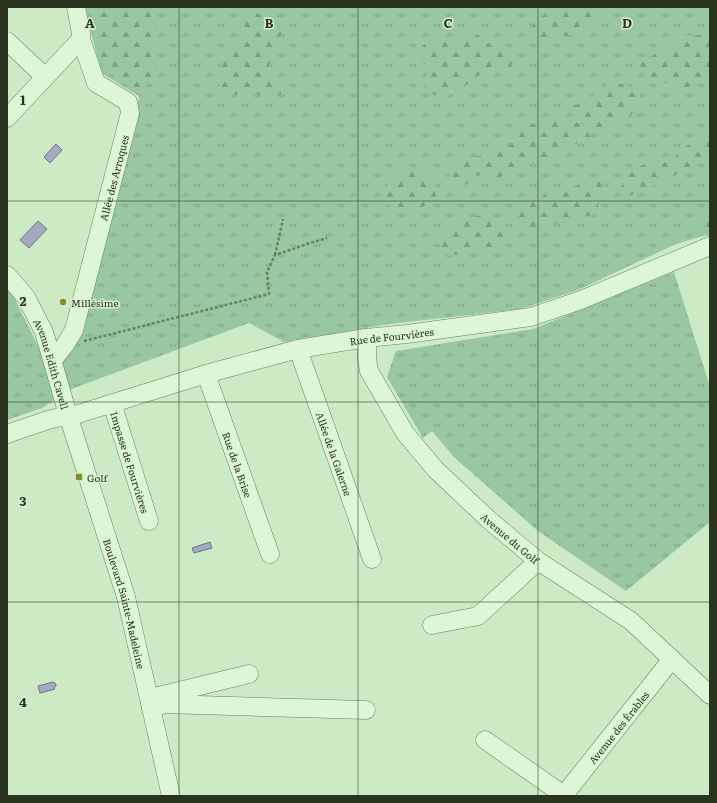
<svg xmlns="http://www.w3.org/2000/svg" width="717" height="803" font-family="Literata,serif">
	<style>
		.grass { fill: url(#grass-tufts) }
		.forest { fill: url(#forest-firs) }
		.water { fill: #a5aabe; stroke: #6c728b }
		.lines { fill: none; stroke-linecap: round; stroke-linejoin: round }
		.minor-casing { stroke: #6b835b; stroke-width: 19 }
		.path { stroke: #6b835b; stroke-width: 2.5; stroke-dasharray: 3 2; stroke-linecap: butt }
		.minor { stroke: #ddf6d5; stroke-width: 18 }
		.grid { fill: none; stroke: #28341e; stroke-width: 1; stroke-opacity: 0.55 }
		.poi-dot { fill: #878e30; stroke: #d9f2d2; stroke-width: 1.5 }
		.labels { text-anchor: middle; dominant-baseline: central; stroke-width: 3; stroke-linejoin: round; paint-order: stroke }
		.street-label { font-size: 10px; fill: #28341e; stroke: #d9f2d2 }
		.poi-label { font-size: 10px; fill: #28341e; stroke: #d9f2d2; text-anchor: start }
		.grid-label { font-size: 13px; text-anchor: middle; font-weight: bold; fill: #28341e; stroke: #d9f2d2; stroke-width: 3; stroke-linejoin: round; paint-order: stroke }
	</style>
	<defs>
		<pattern id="grass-tufts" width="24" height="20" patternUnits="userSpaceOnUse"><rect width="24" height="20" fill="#98c7a1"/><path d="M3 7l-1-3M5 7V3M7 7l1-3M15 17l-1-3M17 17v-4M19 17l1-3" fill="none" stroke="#7ca283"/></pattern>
		<pattern id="forest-firs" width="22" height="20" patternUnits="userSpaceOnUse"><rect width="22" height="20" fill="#98c7a1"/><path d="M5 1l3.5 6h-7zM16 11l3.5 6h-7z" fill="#7ca283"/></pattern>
	</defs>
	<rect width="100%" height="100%" fill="#cceac3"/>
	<path class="grass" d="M85,7H710V234L676,244L578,290L521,309L390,324L284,342L249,323L74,388L42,408L7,420V289L11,291L38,346L78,333L134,135L139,96L101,73Z
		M674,272L710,387V522L626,591L538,531L454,457L432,431L423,438L387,377L396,351L533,329Z"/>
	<path class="forest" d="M90,7H158C156,29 155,49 157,71L142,91L132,88L118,80L104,67L95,36Z
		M569,7H609C602,21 580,34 564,36C559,37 556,35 551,35L547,41H536L531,37L530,29L537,19L546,15L567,10Z
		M267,12L277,16L281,23L282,32L279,38L274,50L266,76L267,79L276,83H285L281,94L271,99L260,96L250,90L239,94L228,97L219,91C219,72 219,66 229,49L239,46L241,40L237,33L235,20L245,13L260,14Z
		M466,33C478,33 483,37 491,45C501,45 512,47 513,59C513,63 513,65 510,68L488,70L473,79L463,88L452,94L445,97L434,95L425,91C424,81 426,78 428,68L424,63L417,58V53L424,44C439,45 453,39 466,33Z
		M688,35H702L710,43V79L682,89H672L664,82L646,80L642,72L640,64L659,51L675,44Z
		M609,83L623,84L637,90L640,96L637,106L630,117L605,129L593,127L583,119L580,114L574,112L570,107L587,100L598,92Z
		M557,117C564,118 579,122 584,126C588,128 589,133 589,137L558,153L534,162L493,180C488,178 481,174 475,176C472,177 470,181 468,183C460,189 452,192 447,181L453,166L461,160L496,152L514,141L520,129L536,123Z
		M710,133V150L707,157L701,162L677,174L659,185L645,187L628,197L622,193V183L624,173L650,162H666L677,155L689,144Z
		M404,170L427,172L435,183L436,196C430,202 423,208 415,211C412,212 403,214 400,213C391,210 383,199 385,191C387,183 398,174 404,170Z
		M598,179L603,184L598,207L593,215L537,227L520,226L513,220L512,212L521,205L541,198L550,192L566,189Z
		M475,216L500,217L504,221L505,235L501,245L486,251L465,253L449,256C440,249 436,241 442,230L446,229L459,223Z
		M710,217V237L702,234L697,227L703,219Z"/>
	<path class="water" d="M56,144L62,150L50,163L44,157Z
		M38,221L47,229L29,248L20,240Z
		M210,542L212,548L194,553L192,548Z
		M53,682L56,684V686L54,688L55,689L40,693L38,686Z"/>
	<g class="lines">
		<g class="minor-casing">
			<g id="minor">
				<path d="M7,41L45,77"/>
				<path d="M7,118L81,39"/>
				<path id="s1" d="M7,275L26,297L44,332L68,415L126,597L171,796"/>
				<path id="s2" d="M366,338L367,346V359L369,371L405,433L435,469L488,519L538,561L631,621L710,695"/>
				<path id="s3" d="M298,349L372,559"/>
				<path id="s4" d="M53,360L65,345L74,330L130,113L128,102L96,83L81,39V33L76,7"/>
				<path id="s5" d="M206,374L270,554"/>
				<path id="s6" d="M112,403L149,521"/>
				<path id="s7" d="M7,434L48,420L68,415H75L206,374L298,349L366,338L407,334L531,317L581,300L710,246"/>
				<path d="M432,625L478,616L538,561"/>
				<path d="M150,698L249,674"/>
				<path d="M151,708L165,704L366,710"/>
				<path d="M485,740L565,796"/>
				<path id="s8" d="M564,795L672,659"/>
			</g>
		</g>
		<path class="path" d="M275,255L283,219
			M84,341L269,294L267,272L275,255L310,243L327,238"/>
		<use href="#minor" class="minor"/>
	</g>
	<path class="grid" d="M179,7V796M358,7V796M538,7V796M7,201H710M7,402H710M7,602H710"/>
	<g class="poi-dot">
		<circle cx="63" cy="302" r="4"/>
		<rect x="75" y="473" width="8" height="8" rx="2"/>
	</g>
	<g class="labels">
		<g class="street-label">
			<text stroke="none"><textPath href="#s4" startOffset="194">Allée des Arroques</textPath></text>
			<text stroke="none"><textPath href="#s7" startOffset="398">Rue de Fourvières</textPath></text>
			<text stroke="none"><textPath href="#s1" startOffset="101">Avenue Edith Cavell</textPath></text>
			<text stroke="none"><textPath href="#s3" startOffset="111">Allée de la Galerne</textPath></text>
			<text stroke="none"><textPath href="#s6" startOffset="62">Impasse de Fourvières</textPath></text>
			<text stroke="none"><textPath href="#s5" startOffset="96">Rue de la Brise</textPath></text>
			<text stroke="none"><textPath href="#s2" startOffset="254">Avenue du Golf</textPath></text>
			<text stroke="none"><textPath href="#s1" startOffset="352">Boulevard Sainte-Madeleine</textPath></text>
			<text stroke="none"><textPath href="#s8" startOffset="87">Avenue des Érables</textPath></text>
		</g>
		<g class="poi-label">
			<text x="71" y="302">Millésime</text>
			<text x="87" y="477">Golf</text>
		</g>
	</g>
	<g class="grid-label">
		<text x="90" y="28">A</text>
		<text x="269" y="28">B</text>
		<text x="448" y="28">C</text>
		<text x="627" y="28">D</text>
		<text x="23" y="105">1</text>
		<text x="23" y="306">2</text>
		<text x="23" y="506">3</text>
		<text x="23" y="707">4</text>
	</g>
	<rect width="717" height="803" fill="none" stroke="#28341e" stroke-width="16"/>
</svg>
